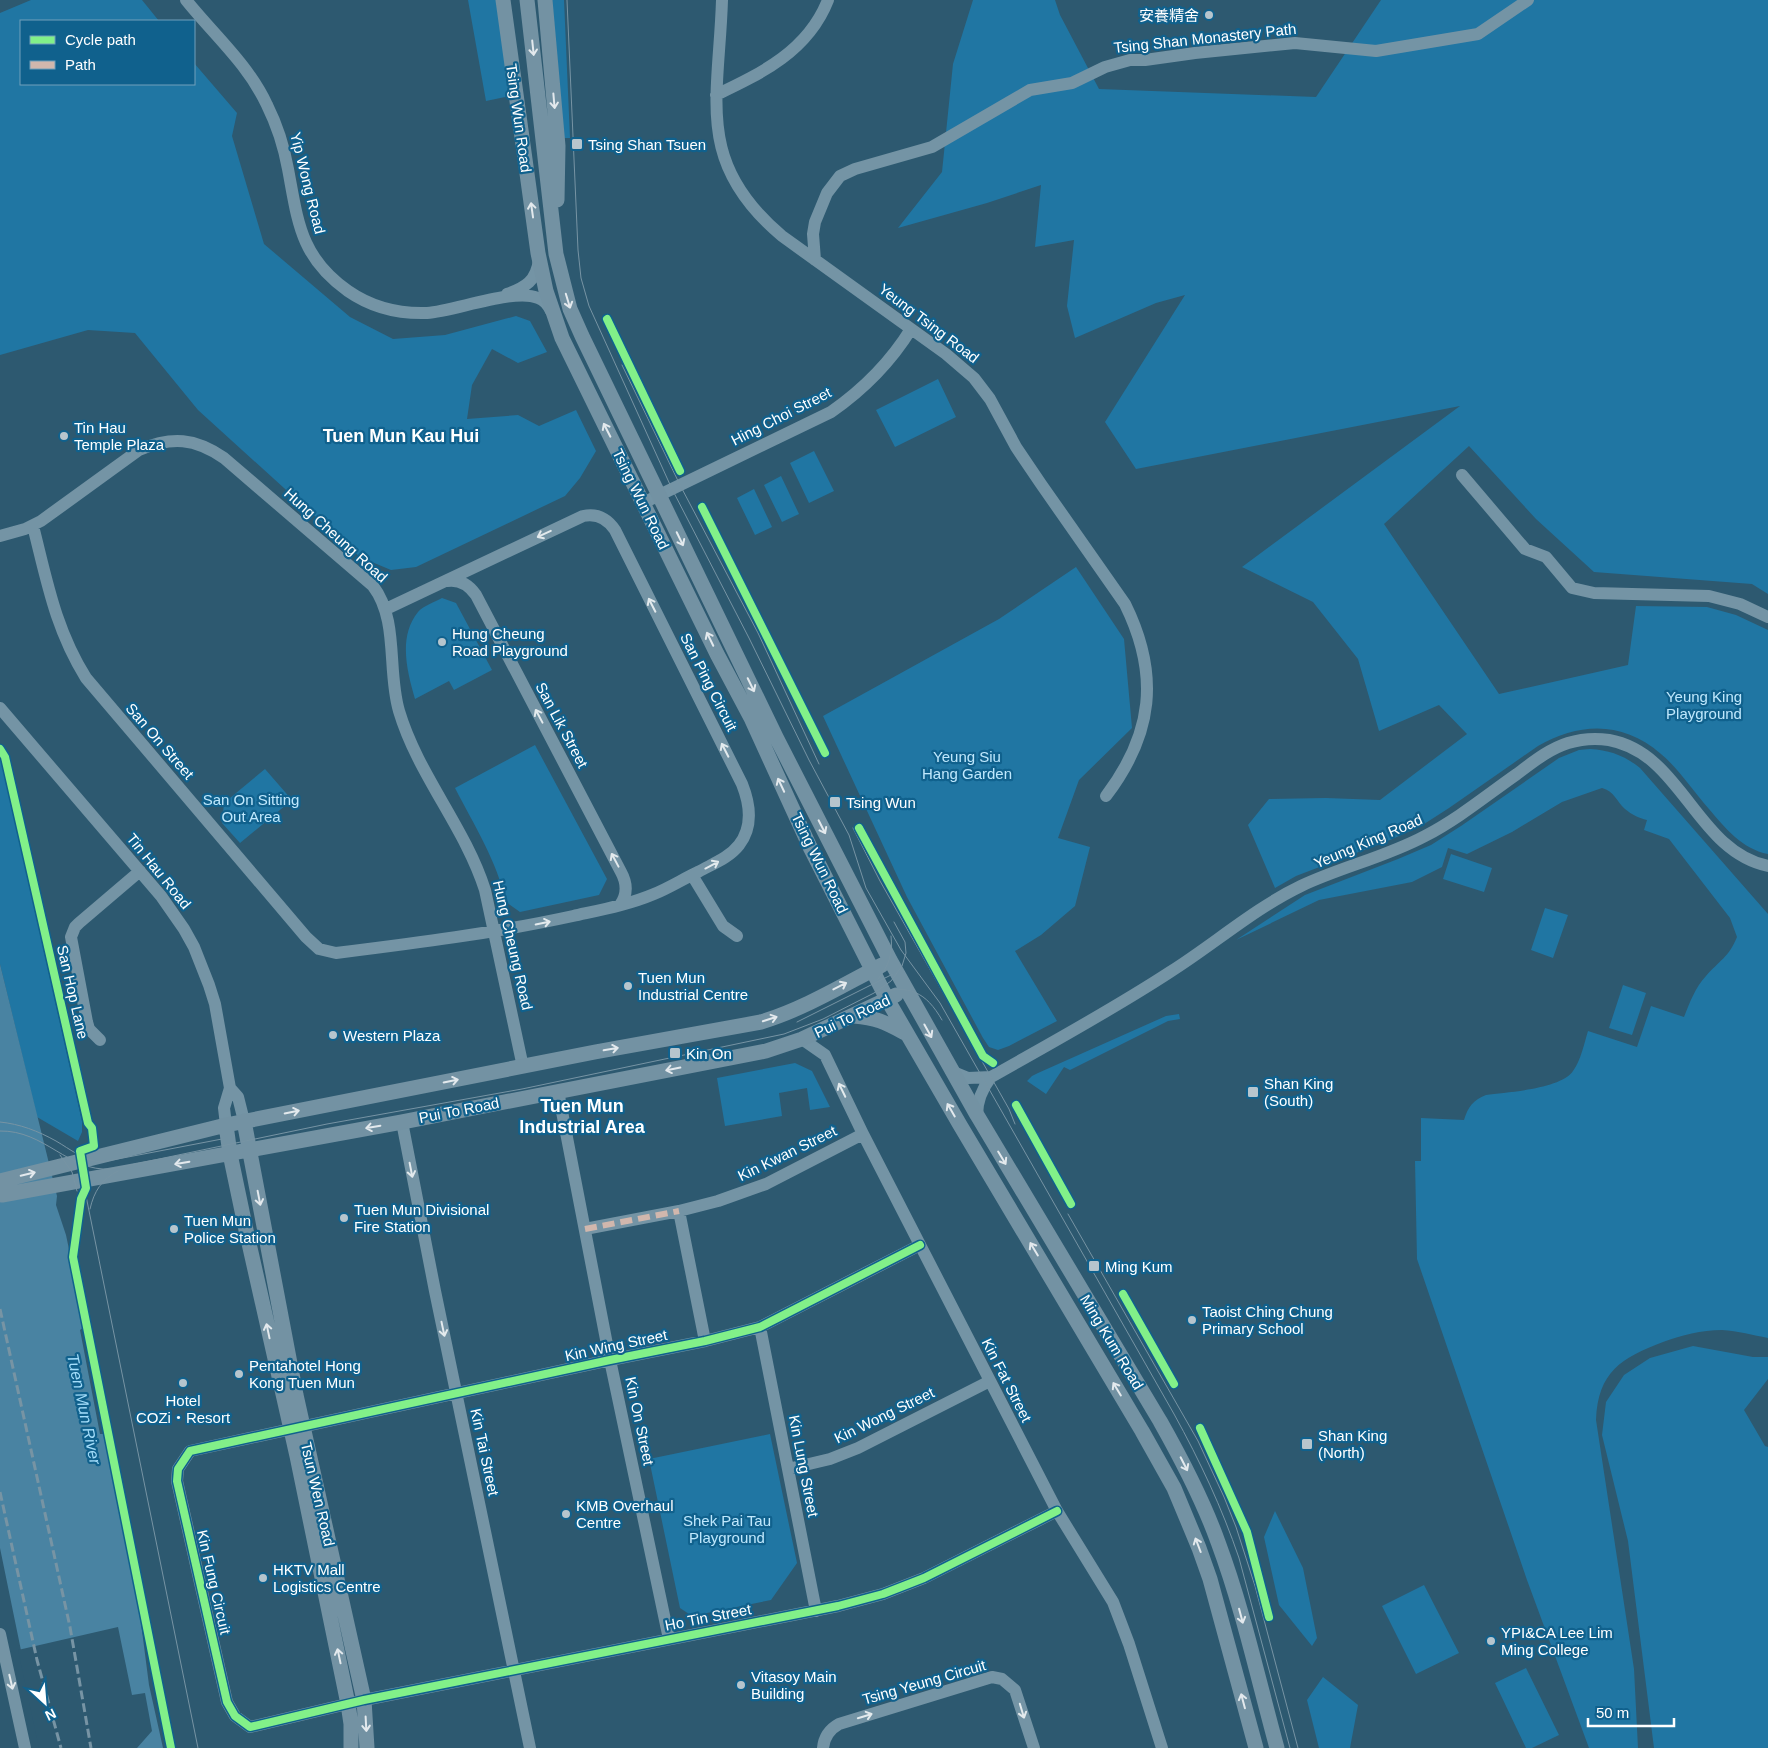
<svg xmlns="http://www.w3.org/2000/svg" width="1768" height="1748" font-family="Arial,'Noto Sans TC',sans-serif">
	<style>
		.green { fill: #2076a3 }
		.water { fill: #4983a2 }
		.pier { fill: #2d5970 }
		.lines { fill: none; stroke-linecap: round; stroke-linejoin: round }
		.minor { stroke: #7494a5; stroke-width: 12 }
		.major { stroke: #7392a3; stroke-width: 15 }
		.tram { stroke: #7794a4; stroke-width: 1 }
		.rail { stroke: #7794a4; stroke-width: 3; stroke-dasharray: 9 4; stroke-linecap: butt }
		.quiet { stroke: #d1b7ad; stroke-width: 6; stroke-dasharray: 12 6; stroke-linecap: butt }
		.cycleway-casing { stroke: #10618d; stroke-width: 11 }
		.cycleway { stroke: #82f089; stroke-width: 8 }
		.oneway { stroke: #e3e9ed }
		.oneway2 { stroke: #e3eaed }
		.poi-dot { fill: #b6c5cd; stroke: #10618d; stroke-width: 2 }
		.labels { text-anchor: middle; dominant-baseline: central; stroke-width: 4.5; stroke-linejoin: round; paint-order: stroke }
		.poi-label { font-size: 15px; fill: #fff; stroke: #10618d; text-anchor: start }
		.street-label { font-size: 15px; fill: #fff; stroke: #10618d }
		.park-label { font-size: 15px; fill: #bfe8fd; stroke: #10618d }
		.water-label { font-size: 16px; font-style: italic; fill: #a3ddfa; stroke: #10618d }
		.quarter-label { font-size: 18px; font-weight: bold; fill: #fff; stroke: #10618d }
	</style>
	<rect width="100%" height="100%" fill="#2d5970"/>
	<path class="green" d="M31,0H142L159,21H21V84H194V63L237,113L232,136L264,244L350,317L393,339L445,335L516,316L530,321L547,352L518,363L492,349L472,385L467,419L518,415L539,426L576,410L596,451L580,478L565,496L416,567L391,570L360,557L198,410L135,333L88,330L0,355V13Z
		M468,0H496L510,96L486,101Z
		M552,0H564L570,138H564Z
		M973,0H1055L1060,15L1099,89L1316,97L1381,0H1768V594L1752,584L1594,572L1536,519L1469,446L1384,524L1499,694L1628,665L1636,606L1707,607L1736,615L1768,630V854C1742,849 1725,828 1709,809C1693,791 1679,769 1661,754C1623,721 1580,722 1538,746L1449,808L1421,826L1390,840L1296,876L1275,888L1248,825L1269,799L1326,798L1380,800L1467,734L1439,705L1379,731L1358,659L1313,602L1242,567L1460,406L1136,469L1105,422L1185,295L1156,303L1075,338L1067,306L1074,240L1035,247L1041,185L987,203L898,228L942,172L953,64Z
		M938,379L956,417L895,447L876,410Z
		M814,451L834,491L809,503L790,463Z
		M781,476L799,514L782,522L764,485Z
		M754,489L772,527L755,535L737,498Z
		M1076,567L1124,639L1132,728L1079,780L1058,838L1090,847L1075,906L1041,935L1015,951L1057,1021L1009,1046L998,1050L989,1047L983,1038L907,897L823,716L999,619Z
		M442,598L456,603L492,670L454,690L449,681L415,699C407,671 398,637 418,612C423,606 435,602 442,598Z
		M535,745L607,879L599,895L520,912L506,902C497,861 474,825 455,788Z
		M1590,749C1610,750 1625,756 1640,768L1768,914V1338C1753,1335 1738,1331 1722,1330C1701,1330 1682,1335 1663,1342C1621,1358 1598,1372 1596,1420L1634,1669L1638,1748H1589L1527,1580L1417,1259L1415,1161H1421V1118L1464,1120C1468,1107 1473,1100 1486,1095C1508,1092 1561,1089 1573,1071C1581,1060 1584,1044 1588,1031L1637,1047L1651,1006L1684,1017C1690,1002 1695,988 1706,976C1719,961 1729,957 1737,937L1730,918L1669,839L1644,830L1647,820C1639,818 1632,815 1625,809C1617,802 1614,791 1602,788L1562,802L1512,832L1467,854L1448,848L1442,867L1412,882L1319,900L1236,940L1305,895L1398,859L1431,845L1461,826L1559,758L1579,750Z
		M0,756L82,1121V1132L78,1141L37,1117L0,964Z
		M265,769L292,800L240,843L222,823L224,803Z
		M1451,854L1492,868L1484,892L1443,879Z
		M1545,908L1568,915L1553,958L1531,950Z
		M1623,985L1646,993L1632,1035L1609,1028Z
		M1179,1014L1180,1019L1168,1021L1070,1070L1064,1067L1046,1094L1027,1081L1032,1076L1038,1073L1166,1016Z
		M795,1063L812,1071L830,1107L810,1110L807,1088L779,1093L782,1116L725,1126L717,1078Z
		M1693,1346L1753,1357H1768V1379L1744,1410L1765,1446L1768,1447V1748H1654L1628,1541L1602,1435L1606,1402L1624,1375L1650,1358Z
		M770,1434L797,1563L771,1600L692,1616L680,1608L649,1459Z
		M1275,1511L1303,1568L1317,1638L1312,1646L1279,1605L1264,1537Z
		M1424,1585L1459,1653L1416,1674L1382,1606Z
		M1526,1668L1559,1735L1532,1748H1526L1495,1683Z
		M1323,1677L1358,1705L1350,1748H1319L1307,1700Z"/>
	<path class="water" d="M0,964L57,1196L56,1205L66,1235L85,1326L80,1330L100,1434H106L122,1506L119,1508L141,1623L149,1685L163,1748H41L0,1548Z"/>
	<path class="pier" d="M118,1627L132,1695L145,1693L152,1731L137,1748H39L18,1650Z"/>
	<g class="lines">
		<path class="minor" d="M186,0C214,35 248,64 267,105C277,125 284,147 288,169C298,222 300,257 348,291C371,307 398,314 427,313C455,311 514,288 538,298C545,300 548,305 551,311
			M722,0C719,99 694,162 782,236L946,354L974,378L990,399L1016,447L1041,484L1125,604C1160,675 1153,734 1106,796
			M716,95C762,73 808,51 828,0
			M815,260L813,234L815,222L827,193L840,176L855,169L932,147L1030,90L1072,83L1105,67L1130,60H1145L1195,53L1295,43L1376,51L1478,34L1528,0
			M507,294C526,287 536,281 539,260
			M1462,475L1525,549L1546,557L1572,588L1594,593L1709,596L1740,604L1768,617
			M643,503L831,412C864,389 890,363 911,329
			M33,526C47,581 55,628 86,678L306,937L319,949L336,953C416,943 495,933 573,916C600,910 628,905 654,894C669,888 683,879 698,872C712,864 729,858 739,845C753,827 750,804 742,784L615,530C607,518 597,513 583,516L386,609
			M0,536L25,529L41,521L139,450C172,436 195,438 224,458L373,586C399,620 387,671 399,711C418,775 465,827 485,890L523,1067
			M447,581C460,579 469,585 476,595L621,872C627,883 628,894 620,905
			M0,708L161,896L184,929L194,947L209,985L215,1004L230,1088L224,1108L226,1125
			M692,875L723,926L737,936
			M802,1039L825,1055L863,1134L1057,1511L1113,1602L1129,1644L1162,1748
			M100,1040L89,1029L87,1022L71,937L75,927L79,923L140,871
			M951,1071L968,1078L991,1077
			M230,1088L238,1097L244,1121
			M558,1091L610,1360L669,1639
			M977,1115C977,1100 982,1089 991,1077C1051,1043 1112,1010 1170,972C1213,945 1255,908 1301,886C1341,867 1386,857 1425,836C1458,819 1487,795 1517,774C1533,762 1549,749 1568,743C1581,739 1596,738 1609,740C1682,753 1696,851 1768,866
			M402,1122L435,1291L530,1748
			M585,1229L679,1211
			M920,1245L760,1327L705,1341L610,1360L190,1451L178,1469L177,1481L227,1702L235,1716L250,1727L364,1700L838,1606L883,1594L924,1578L1057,1511
			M760,1327L816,1611
			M705,1341L679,1211L718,1201L766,1184L863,1134
			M788,1469L830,1459L858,1448L990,1381
			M0,1634L25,1748
			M823,1748C824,1737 830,1729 839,1724L992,1677L1002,1679L1015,1690L1034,1748"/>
		<path class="major" d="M503,0L538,253L546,291L562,338L717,654L751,718L810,847L887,999L960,1125L1142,1431L1174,1488L1199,1548L1210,1579L1256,1748
			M527,0L556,254L570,309L582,336L776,737L890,960L977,1115L1160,1421C1182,1460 1203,1500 1218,1542C1243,1609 1258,1679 1277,1748
			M545,0L558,146L557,200
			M854,1016C878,1018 886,1023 907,1034
			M244,1121L296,1395L364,1700L367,1748
			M226,1125L230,1154L246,1230L297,1456L348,1704L351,1724V1748
			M0,1181L226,1125L595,1052L761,1022C804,1009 843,985 882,965
			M2,1195L402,1122L766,1051L802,1039L896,995"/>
		<path class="tram" d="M567,0L578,250L581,278L589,306L672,489L749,638L809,760L849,835L866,888L901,950L940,1003L1174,1414C1200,1461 1222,1508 1239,1558L1290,1748
			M622,365L680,485L758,633L819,764
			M853,828L880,881L1009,1109L1015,1124
			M878,979C889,966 893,953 891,936
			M878,993C909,984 926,992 942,1020
			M797,1022L893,974
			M0,1122C20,1124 38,1131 56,1141C70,1149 84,1161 102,1162L222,1139
			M0,1131C45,1130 68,1172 111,1169L327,1124L522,1089L784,1034L823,1019L874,993L891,981L902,966L906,953L905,942L894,922
			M60,1155L72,1172L77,1191
			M74,1161L79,1170L85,1191L198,1748
			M90,1209C94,1191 102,1179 118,1171
			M1068,1214L1198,1441L1224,1497L1236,1527L1255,1586L1298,1748"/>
		<path class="rail" d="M0,1309L70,1627L91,1748
			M0,1492L37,1660L61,1748"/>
		<path class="quiet" d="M585,1229L679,1211"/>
		<g class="cycleway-casing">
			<path id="cycleway" d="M607,319L680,471
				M702,507L825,753
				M0,749L5,757L88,1123L92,1128L94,1146L80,1151L86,1188L81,1199L73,1257L171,1748
				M859,828L983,1056L993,1063
				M1016,1105L1071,1204
				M920,1245L760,1327L705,1341L610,1360L190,1451L178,1469L177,1481L227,1702L235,1716L250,1727L364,1700L838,1606L883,1594L924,1578L1057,1511
				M1123,1294L1174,1384
				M1200,1428L1247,1532L1269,1617"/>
		</g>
		<use href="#cycleway" class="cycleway"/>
	</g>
	<defs><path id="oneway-shaft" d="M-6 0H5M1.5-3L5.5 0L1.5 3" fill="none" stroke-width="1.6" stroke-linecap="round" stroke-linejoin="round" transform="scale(1.25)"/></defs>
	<g class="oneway">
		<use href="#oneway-shaft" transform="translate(533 48) rotate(84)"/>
		<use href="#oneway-shaft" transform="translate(554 101) rotate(85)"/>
		<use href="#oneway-shaft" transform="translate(532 210) rotate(-98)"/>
		<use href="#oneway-shaft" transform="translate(568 301) rotate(73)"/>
		<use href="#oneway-shaft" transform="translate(607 430) rotate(-117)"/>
		<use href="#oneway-shaft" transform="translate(680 539) rotate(64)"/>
		<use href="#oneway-shaft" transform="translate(710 639) rotate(-116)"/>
		<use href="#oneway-shaft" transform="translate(751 685) rotate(64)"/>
		<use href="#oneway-shaft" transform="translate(781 785) rotate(-115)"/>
		<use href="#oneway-shaft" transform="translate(822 827) rotate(63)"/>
		<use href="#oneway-shaft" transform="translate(840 986) rotate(-27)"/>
		<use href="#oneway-shaft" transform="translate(770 1019) rotate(-18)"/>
		<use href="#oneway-shaft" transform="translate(928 1031) rotate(61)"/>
		<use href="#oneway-shaft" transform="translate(611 1049) rotate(-10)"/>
		<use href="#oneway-shaft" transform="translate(673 1069) rotate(169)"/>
		<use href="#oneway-shaft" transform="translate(451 1081) rotate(-11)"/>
		<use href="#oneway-shaft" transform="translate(951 1110) rotate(-120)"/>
		<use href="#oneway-shaft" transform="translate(292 1112) rotate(-11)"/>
		<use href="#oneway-shaft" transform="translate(373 1127) rotate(170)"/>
		<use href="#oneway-shaft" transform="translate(1002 1158) rotate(59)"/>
		<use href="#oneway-shaft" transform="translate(182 1163) rotate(170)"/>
		<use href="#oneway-shaft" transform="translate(28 1174) rotate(-13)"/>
		<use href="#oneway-shaft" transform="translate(259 1198) rotate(79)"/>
		<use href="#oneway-shaft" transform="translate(1034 1249) rotate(-121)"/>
		<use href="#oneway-shaft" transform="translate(268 1331) rotate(-102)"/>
		<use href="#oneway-shaft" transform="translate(1117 1389) rotate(-121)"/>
		<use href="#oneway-shaft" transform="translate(1184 1464) rotate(63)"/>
		<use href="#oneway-shaft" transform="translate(1198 1545) rotate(-111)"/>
		<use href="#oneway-shaft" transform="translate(1241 1616) rotate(75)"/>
		<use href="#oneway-shaft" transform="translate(339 1656) rotate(-102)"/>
		<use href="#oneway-shaft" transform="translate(1243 1701) rotate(-105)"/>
		<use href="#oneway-shaft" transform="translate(366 1724) rotate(87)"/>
	</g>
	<g class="oneway2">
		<use href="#oneway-shaft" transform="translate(544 534) rotate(155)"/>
		<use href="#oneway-shaft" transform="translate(652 605) rotate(-117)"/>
		<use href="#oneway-shaft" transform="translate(539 716) rotate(-118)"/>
		<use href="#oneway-shaft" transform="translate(725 750) rotate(-117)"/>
		<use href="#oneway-shaft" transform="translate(615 860) rotate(-118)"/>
		<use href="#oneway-shaft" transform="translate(712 865) rotate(-28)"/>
		<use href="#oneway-shaft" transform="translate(543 923) rotate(-12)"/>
		<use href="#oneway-shaft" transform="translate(842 1090) rotate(-116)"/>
		<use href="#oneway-shaft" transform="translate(411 1170) rotate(79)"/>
		<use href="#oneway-shaft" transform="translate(443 1329) rotate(78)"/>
		<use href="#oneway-shaft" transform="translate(11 1682) rotate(77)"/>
		<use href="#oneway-shaft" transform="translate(1022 1711) rotate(73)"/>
		<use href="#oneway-shaft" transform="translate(865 1716) rotate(-17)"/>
	</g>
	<g class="poi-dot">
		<circle cx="1209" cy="15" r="5"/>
		<rect x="571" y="138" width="12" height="12" rx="2.5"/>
		<circle cx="64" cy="436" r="5"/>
		<circle cx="442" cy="642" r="5"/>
		<rect x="829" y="796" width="12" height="12" rx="2.5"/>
		<circle cx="628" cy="986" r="5"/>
		<circle cx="333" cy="1035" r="5"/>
		<rect x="669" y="1047" width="12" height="12" rx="2.5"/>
		<rect x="1247" y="1086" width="12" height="12" rx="2.5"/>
		<circle cx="344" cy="1218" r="5"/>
		<circle cx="174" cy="1229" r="5"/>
		<rect x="1088" y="1260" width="12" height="12" rx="2.5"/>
		<circle cx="1192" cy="1320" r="5"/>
		<circle cx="239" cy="1374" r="5"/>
		<circle cx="183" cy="1383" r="5"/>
		<rect x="1301" y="1438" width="12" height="12" rx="2.5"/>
		<circle cx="566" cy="1514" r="5"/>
		<circle cx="263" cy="1578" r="5"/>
		<circle cx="1491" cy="1641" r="5"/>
		<circle cx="741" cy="1685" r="5"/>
	</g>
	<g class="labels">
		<g class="poi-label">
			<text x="1199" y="15" text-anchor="end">安養精舍</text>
			<text x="588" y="144">Tsing Shan Tsuen</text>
			<text x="74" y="427">Tin Hau<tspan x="74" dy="17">Temple Plaza</tspan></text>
			<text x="452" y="633">Hung Cheung<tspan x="452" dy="17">Road Playground</tspan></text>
			<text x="846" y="802">Tsing Wun</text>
			<text x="638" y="977">Tuen Mun<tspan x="638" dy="17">Industrial Centre</tspan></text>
			<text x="343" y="1035">Western Plaza</text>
			<text x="686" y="1053">Kin On</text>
			<text x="1264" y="1083">Shan King<tspan x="1264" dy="17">(South)</tspan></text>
			<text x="354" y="1209">Tuen Mun Divisional<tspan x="354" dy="17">Fire Station</tspan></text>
			<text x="184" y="1220">Tuen Mun<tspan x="184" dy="17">Police Station</tspan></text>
			<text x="1105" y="1266">Ming Kum</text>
			<text x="1202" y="1311">Taoist Ching Chung<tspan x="1202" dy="17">Primary School</tspan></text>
			<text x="249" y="1365">Pentahotel Hong<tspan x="249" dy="17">Kong Tuen Mun</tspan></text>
			<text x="183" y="1400" text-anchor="middle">Hotel<tspan x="183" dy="17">COZi‧Resort</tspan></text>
			<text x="1318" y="1435">Shan King<tspan x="1318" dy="17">(North)</tspan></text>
			<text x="576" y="1505">KMB Overhaul<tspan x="576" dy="17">Centre</tspan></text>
			<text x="273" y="1569">HKTV Mall<tspan x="273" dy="17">Logistics Centre</tspan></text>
			<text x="1501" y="1632">YPI&amp;CA Lee Lim<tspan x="1501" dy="17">Ming College</tspan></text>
			<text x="751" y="1676">Vitasoy Main<tspan x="751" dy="17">Building</tspan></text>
		</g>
		<g class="street-label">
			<text transform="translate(1205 38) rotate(-6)">Tsing Shan Monastery Path</text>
			<text transform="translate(519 118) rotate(82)">Tsing Wun Road</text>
			<text transform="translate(308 183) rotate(76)">Yip Wong Road</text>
			<text transform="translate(929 323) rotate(37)">Yeung Tsing Road</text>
			<text transform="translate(781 416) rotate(-27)">Hing Choi Street</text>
			<text transform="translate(641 499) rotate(64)">Tsing Wun Road</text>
			<text transform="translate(336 535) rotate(42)">Hung Cheung Road</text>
			<text transform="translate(709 682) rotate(63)">San Ping Circuit</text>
			<text transform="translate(562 725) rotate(62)">San Lik Street</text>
			<text transform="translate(160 741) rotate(49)">San On Street</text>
			<text transform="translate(1368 841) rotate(-23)">Yeung King Road</text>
			<text transform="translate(820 863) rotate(64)">Tsing Wun Road</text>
			<text transform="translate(159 871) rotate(51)">Tin Hau Road</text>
			<text transform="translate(513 945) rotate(77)">Hung Cheung Road</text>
			<text transform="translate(73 992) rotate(77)">San Hop Lane</text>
			<text transform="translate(852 1016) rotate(-25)">Pui To Road</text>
			<text transform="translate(459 1110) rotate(-11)">Pui To Road</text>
			<text transform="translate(787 1153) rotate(-26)">Kin Kwan Street</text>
			<text transform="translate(1112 1342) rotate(59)">Ming Kum Road</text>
			<text transform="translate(616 1345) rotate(-12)">Kin Wing Street</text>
			<text transform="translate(1007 1380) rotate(63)">Kin Fat Street</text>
			<text transform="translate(884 1415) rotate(-26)">Kin Wong Street</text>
			<text transform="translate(640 1421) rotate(78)">Kin On Street</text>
			<text transform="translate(485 1452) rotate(78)">Kin Tai Street</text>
			<text transform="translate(804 1466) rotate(79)">Kin Lung Street</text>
			<text transform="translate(318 1494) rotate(77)">Tsun Wen Road</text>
			<text transform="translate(214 1582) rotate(77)">Kin Fung Circuit</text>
			<text transform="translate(708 1617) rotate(-11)">Ho Tin Street</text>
			<text transform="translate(924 1682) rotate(-16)">Tsing Yeung Circuit</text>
		</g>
		<g class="park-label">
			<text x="1704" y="696">Yeung King<tspan x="1704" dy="17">Playground</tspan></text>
			<text x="967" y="756">Yeung Siu<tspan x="967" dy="17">Hang Garden</tspan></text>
			<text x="251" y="799">San On Sitting<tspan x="251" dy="17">Out Area</tspan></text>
			<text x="727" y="1520">Shek Pai Tau<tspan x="727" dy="17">Playground</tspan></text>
		</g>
		<g class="water-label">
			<text transform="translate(84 1409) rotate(78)">Tuen Mun River</text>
		</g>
		<g class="quarter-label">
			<text x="401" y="436">Tuen Mun Kau Hui</text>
			<text x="582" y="1106">Tuen Mun<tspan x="582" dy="21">Industrial Area</tspan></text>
		</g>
	</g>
	<rect x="20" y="20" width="175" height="65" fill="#10618d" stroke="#70a0bb"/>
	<rect x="30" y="36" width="25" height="8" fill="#82f089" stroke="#70a0bb"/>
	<text x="65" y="45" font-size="15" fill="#ffffff">Cycle path</text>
	<rect x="30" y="61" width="25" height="8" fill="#d1b7ad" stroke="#70a0bb"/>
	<text x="65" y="70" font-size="15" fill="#ffffff">Path</text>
	<g transform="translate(45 1703) rotate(154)" stroke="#10618d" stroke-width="4" paint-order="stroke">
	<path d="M0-4L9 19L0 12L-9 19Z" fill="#ffffff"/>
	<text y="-8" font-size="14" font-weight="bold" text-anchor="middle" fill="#ffffff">N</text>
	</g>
	<path d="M1588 1718v8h86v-8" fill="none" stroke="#ffffff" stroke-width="2.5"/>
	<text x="1596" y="1718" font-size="15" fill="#ffffff" stroke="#10618d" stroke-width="4" paint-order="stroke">50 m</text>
</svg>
